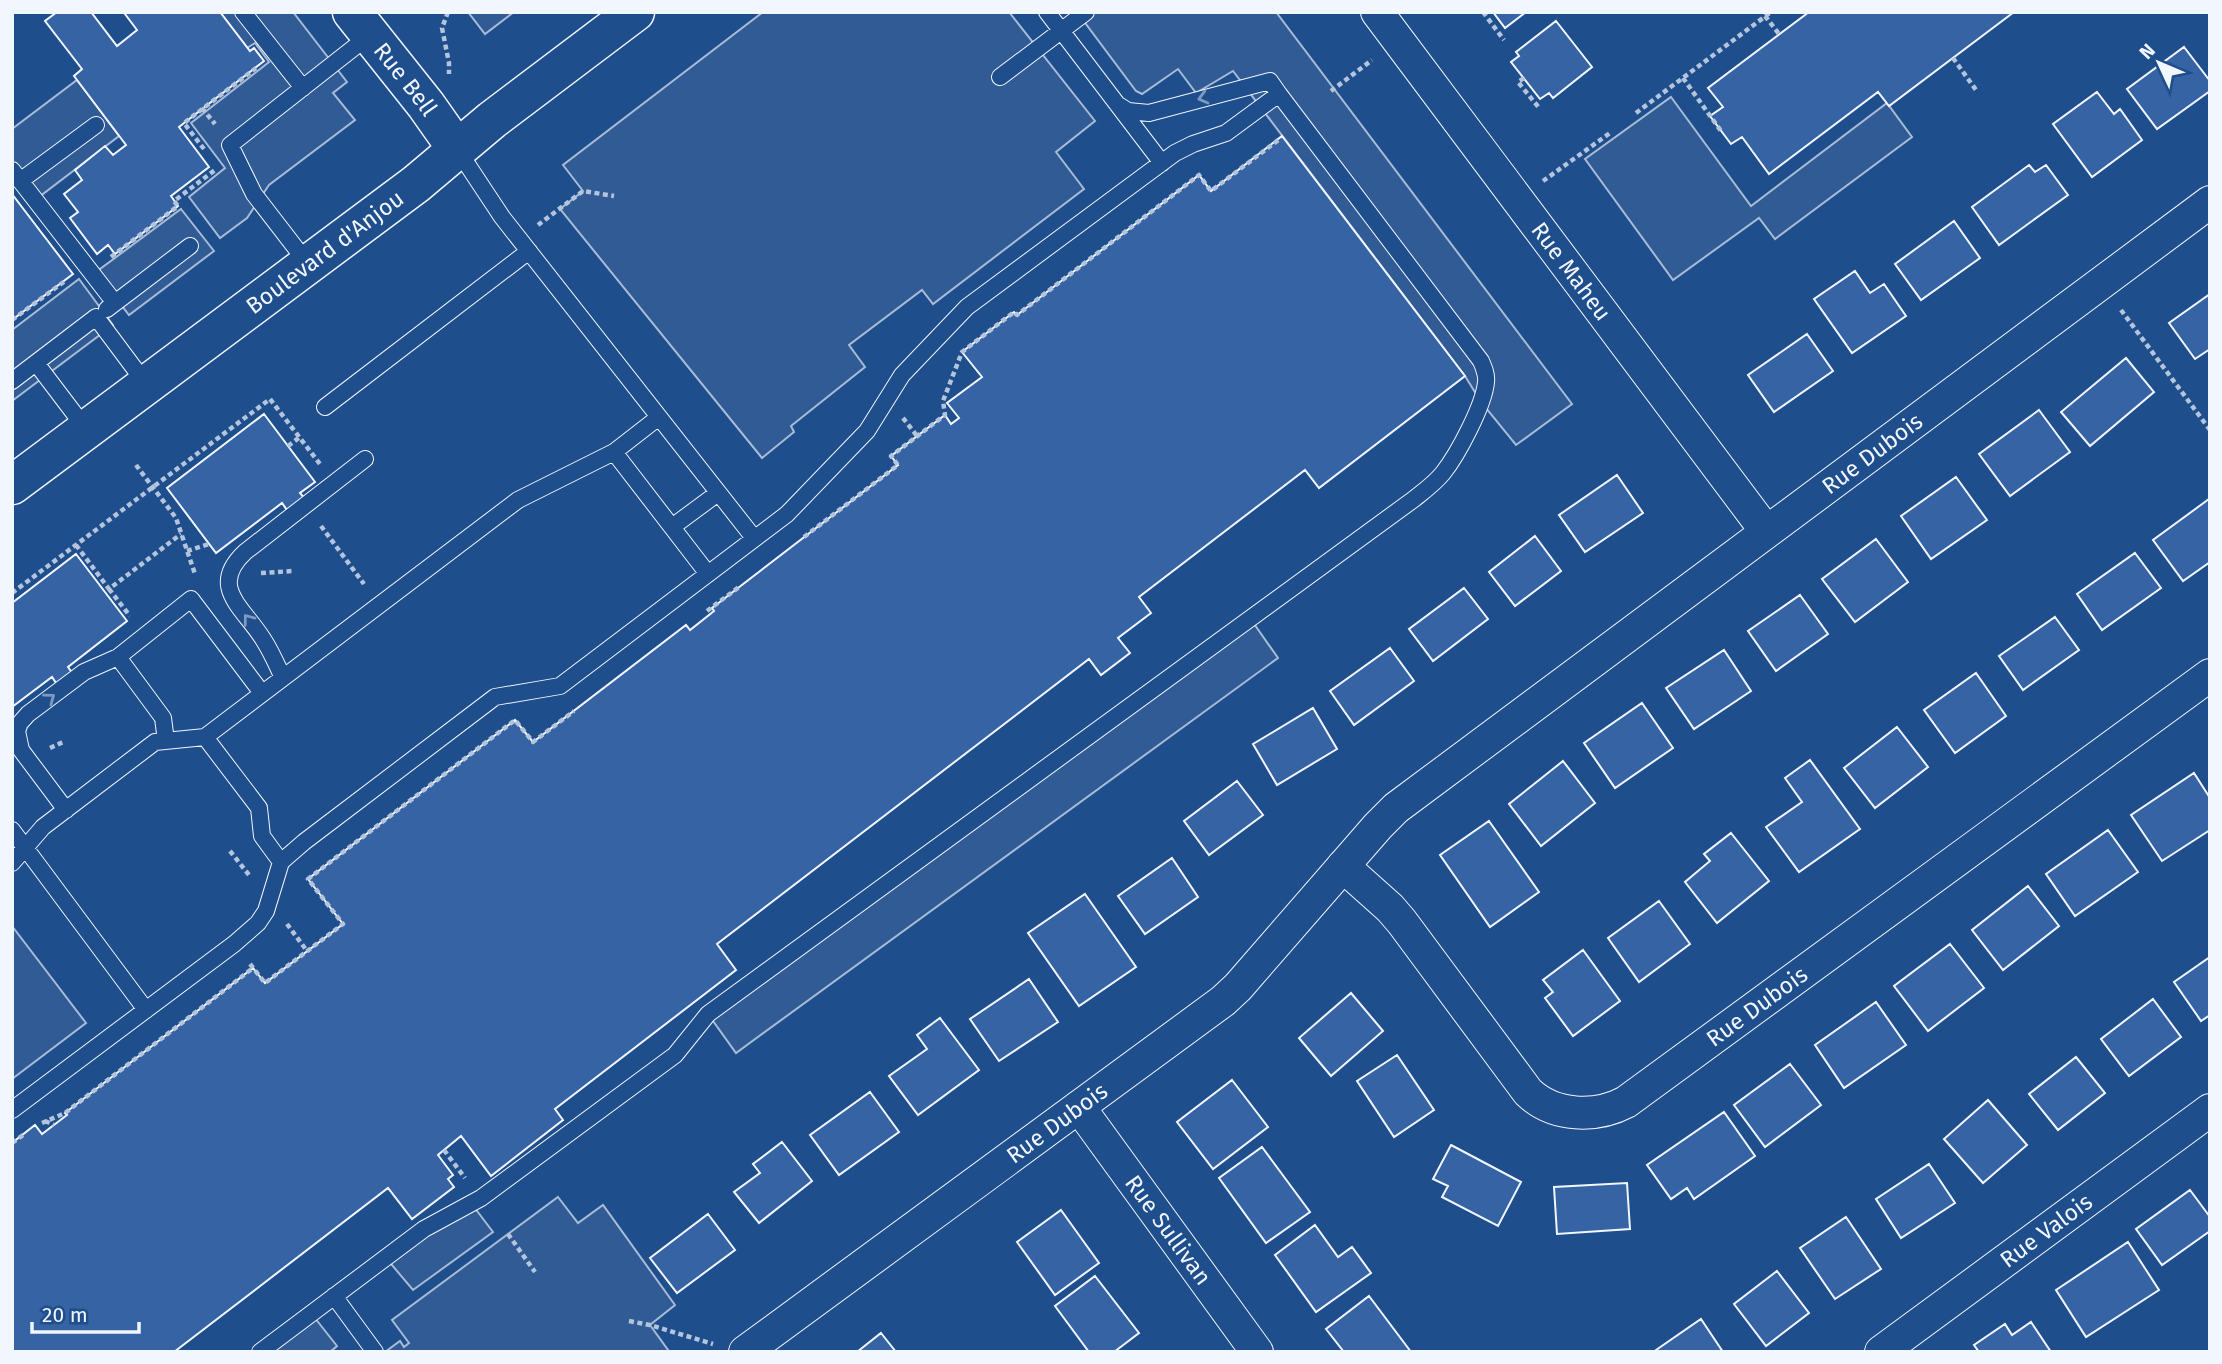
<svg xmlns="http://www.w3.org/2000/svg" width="2222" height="1364" font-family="'Fira Sans',sans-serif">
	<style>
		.built { fill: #305b95; stroke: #a8bbd7; stroke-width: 2 }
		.building { fill: #3563a3; stroke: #f2f6ff; stroke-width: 2 }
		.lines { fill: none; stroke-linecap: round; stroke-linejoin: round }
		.service-casing { stroke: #f2f6ff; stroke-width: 18 }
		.minor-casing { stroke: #f2f6ff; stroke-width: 34 }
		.tertiary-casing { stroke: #f2f6ff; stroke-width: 41 }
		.path { stroke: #b3c4dc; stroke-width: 4.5; stroke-dasharray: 5 3.5; stroke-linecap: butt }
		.service { stroke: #1f4e8c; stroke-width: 16 }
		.minor { stroke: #1f4e8c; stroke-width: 32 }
		.tertiary { stroke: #1f4e8c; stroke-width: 38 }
		.oneway { stroke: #7e9ac0 }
		.labels { text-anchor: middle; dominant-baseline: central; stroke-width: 5; stroke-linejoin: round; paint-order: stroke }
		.street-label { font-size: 23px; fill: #f2f6ff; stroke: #1f4e8c }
	</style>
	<rect width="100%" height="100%" fill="#1f4e8c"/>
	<path class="built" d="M220,12H293L347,82L333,93L355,120L269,185L247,218L220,238L189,197L225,168L191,123L269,62L255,43L247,48Z
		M468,12H514L485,34Z
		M763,12H1009L1095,121L1056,152L1084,189L933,304L922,290L849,345L865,367L791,426L794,432L762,458L560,209L583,191L563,165Z
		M1077,12H1276L1572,404L1516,445L1481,402L1465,376L1233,71L1196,93L1178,69L1142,94L1136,91Z
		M77,80L119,136L35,200L12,170V129Z
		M1671,97L1751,206L1887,103L1912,137L1775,239L1759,218L1673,280L1585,159Z
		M181,209L214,251L129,315L96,272Z
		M79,279L113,325L12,401V330Z
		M1250,618L1278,658L736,1053L708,1014Z
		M12,926L86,1023L12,1079Z
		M558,1197L578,1223L603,1205L675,1305L650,1325L668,1350L666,1352H385L400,1341L404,1347L409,1343L392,1320Z
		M471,1203L493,1232L413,1290L386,1258Z
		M311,1313L337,1346L330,1352H260Z"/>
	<path class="building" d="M57,12H91L117,46L137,30L125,14L128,12H220L250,51L254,48L264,61L179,127L209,167L171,196L178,206L115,254L108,245L97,254L70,218L78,212L64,194L82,180L75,170L105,146L113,155L126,145L74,76L82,69L45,21Z
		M1493,12H1526L1505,28Z
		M1809,12H2014L1889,106L1878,92L1769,174L1742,137L1731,144L1710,116L1723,107L1708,88Z
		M1556,21L1592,67L1553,98L1549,93L1540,99L1511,62L1519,56L1516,52Z
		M2184,47L2210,81V91L2157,129L2127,89Z
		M2097,92L2114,114L2120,109L2142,140L2092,177L2053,124Z
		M1282,136L1465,376L1319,488L1305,470L1139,597L1151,613L1118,638L1130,653L1101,675L1089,659L717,944L736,970L555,1109L563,1120L491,1176L461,1136L438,1155L453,1175L448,1179L454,1187L412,1219L388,1188L174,1352H12V1143L35,1125L42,1134L67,1115L65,1113L253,968L265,983L343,924L308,879L515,720L533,742L686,625L690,630L714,611L712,608L898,465L891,456L945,415L951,424L959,418L947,403L982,377L962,352L1014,312L1017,315L1199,175L1211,191Z
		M2029,165L2035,172L2046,165L2068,195L1999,245L1972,207Z
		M12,194L73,274L12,320Z
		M1954,221L1980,258L1921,300L1895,264Z
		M1855,271L1870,293L1884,284L1906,316L1852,353L1814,299Z
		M2210,294V349L2195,359L2169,323Z
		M1807,334L1833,371L1774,412L1748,375Z
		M2126,358L2154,392L2090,446L2061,412Z
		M2039,410L2070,452L2010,496L1979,454Z
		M264,414L315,482L300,493L306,500L289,513L282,503L216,553L167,488Z
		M1617,475L1643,513L1585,552L1559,515Z
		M1956,477L1987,520L1931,559L1901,516Z
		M2209,499L2210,562L2183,581L2153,540Z
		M1535,536L1561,571L1515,606L1489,572Z
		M1876,539L1908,582L1855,622L1822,579Z
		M2135,553L2161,588L2102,630L2077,594Z
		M76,554L127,621L68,667L73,674L58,686L52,677L12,707V603Z
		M1464,588L1488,619L1433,661L1409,629Z
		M1800,595L1828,634L1776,671L1748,631Z
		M2055,617L2079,650L2023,690L1999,656Z
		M1390,648L1414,681L1354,725L1330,691Z
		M1724,650L1751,691L1694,729L1666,688Z
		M1976,673L2006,716L1955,753L1924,710Z
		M1642,703L1673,748L1615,788L1584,743Z
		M1313,708L1337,749L1277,785L1253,744Z
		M1897,727L1928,767L1875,808L1844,768Z
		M1810,760L1860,829L1799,872L1766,827L1802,802L1785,778Z
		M1563,761L1595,803L1541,846L1509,804Z
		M2194,773L2210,798V830L2162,861L2131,815Z
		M1237,781L1263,815L1209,855L1184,821Z
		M1489,821L1539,892L1490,927L1440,855Z
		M2108,830L2138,872L2075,916L2046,874Z
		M1731,833L1769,881L1717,923L1685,882L1710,861L1704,854Z
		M1172,858L1198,897L1145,934L1118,896Z
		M2028,886L2059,926L2003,970L1972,930Z
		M1085,894L1136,967L1079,1006L1028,933Z
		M1659,901L1690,944L1639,982L1608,938Z
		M1950,944L1984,988L1928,1031L1894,986Z
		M1583,950L1620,1001L1573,1036L1545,998L1553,992L1543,980Z
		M2210,957V1015L2201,1021L2174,982Z
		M1029,979L1058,1022L999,1061L970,1019Z
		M1351,993L1383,1031L1331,1076L1299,1038Z
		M2153,999L2181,1037L2129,1076L2101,1039Z
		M1876,1002L1906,1045L1844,1088L1815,1045Z
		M940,1018L979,1070L918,1115L889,1076L927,1049L917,1035Z
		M1397,1055L1434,1110L1394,1137L1357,1081Z
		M2076,1057L2105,1093L2058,1130L2029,1094Z
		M1790,1064L1821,1105L1765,1147L1734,1105Z
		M1232,1080L1268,1127L1213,1169L1177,1122Z
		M870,1092L899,1132L839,1175L810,1135Z
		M1988,1100L2027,1145L1983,1183L1944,1139Z
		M1724,1112L1755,1156L1694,1199L1687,1188L1671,1199L1647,1165Z
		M782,1142L812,1181L759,1223L734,1192L760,1173L753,1164Z
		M1451,1145L1521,1182L1498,1226L1442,1197L1448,1186L1433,1179Z
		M1262,1147L1310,1212L1266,1243L1219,1178Z
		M1929,1164L1955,1203L1901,1238L1876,1199Z
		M1627,1183L1630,1229L1557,1234L1554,1187Z
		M2190,1190L2210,1217V1231L2162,1265L2136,1229Z
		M1061,1210L1099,1263L1055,1295L1017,1242Z
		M708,1214L735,1250L677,1293L650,1258Z
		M1846,1217L1881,1269L1835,1299L1800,1248Z
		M1315,1225L1338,1257L1352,1247L1371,1273L1316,1312L1275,1255Z
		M2128,1242L2159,1290L2086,1337L2056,1290Z
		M1777,1271L1809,1313L1766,1346L1734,1304Z
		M1095,1276L1139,1333L1114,1352H1089L1055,1306Z
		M1369,1296L1411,1352H1344L1326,1329Z
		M1701,1319L1723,1352H1657L1656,1350Z
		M2031,1322L2051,1352H1979L1974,1345L2005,1324L2012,1335Z
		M881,1333L896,1352H857Z"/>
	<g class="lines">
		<g class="service-casing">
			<path id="service" d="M243,12L303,88
				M1047,12L1162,163
				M1000,77L1086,12
				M457,149L502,217L754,538
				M12,170L115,303
				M20,181L96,125
				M308,264L254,194L230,145L370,35
				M107,309L190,246
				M36,363L86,429
				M12,381L96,317L146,384
				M325,407L529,251
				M614,452L659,417
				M672,527L718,493
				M283,678C277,665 271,651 263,639C243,607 208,587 245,552L365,459
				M166,741L163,718L118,657L191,599L262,693
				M66,810L21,750L17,731L20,723L28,714L84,672L118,657
				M12,830L146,1010
				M281,862L262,836L259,808L205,737L518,500L614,452L708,574
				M12,863L43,827L155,742L205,737
				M12,1110L234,944L258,923L266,911L281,862L304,842L495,697L560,686L787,514L867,431L902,375L967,307L1175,153L1193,144L1226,133L1279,94L1270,81L1149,113L1128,111L1117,104
				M334,1296L375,1352
				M260,1352L424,1229L481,1198L675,1055L708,1014L1414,499C1424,491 1435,483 1443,473C1458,454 1484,405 1486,382C1487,375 1484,368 1481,361L1279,94"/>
		</g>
		<g class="minor-casing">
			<g id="minor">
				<path id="s1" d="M1377,12L1766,531"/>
				<path id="s2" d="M1343,866L1390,908L1402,922L1528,1092C1554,1117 1596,1118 1626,1102L2210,675"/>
				<path id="s3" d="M1079,1107L1257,1352"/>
				<path id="s4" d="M745,1352L1223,1001L1238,987L1378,826L1396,808L2210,202"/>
				<path id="s5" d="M1881,1352L2210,1110"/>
			</g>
		</g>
		<g class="tertiary-casing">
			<g id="tertiary">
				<path id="s6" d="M352,12L426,105L457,149"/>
				<path id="s7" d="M12,485L416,184L492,120L635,12"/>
			</g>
		</g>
		<path class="path" d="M448,12L442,28L449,63V74
			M1483,12L1504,40
			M1765,16L1779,34
			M1953,58L1976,90
			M1524,78L1518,82L1540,109
			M1683,78L1721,131
			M1331,91L1372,60
			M202,108L215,124
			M1636,113L1771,12
			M204,149L184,123L256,68
			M1543,181L1610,133
			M538,225L583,191L614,196
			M111,257L178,206L174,201L215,170
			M2121,310L2210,430
			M12,320L65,281
			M903,418L917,436
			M288,446L300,437
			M136,465L176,518L195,574
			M321,526L364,584
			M804,537L898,465L891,456L945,415L943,401L962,352L1014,312L1017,315L1199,175L1211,191L1281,138
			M76,545L109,589L181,534
			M187,551L209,544
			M261,573L293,571
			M109,589L130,616
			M12,593L270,399L320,464
			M707,611L739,587
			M50,748L63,742
			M230,851L249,875
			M287,924L307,951
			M250,964L265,983L343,924L308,879L515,720L533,742L574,711
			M45,1121L54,1125
			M42,1123L65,1113L253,968
			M12,1143L23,1135
			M444,1150L465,1178
			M508,1234L535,1272
			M629,1321L650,1325L713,1344"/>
		<use href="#service" class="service"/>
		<use href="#minor" class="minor"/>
		<use href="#tertiary" class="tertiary"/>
	</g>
	<defs><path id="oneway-chevron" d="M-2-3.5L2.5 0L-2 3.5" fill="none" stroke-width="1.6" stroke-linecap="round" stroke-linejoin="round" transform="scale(1.75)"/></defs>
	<g class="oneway">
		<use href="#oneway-chevron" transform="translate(1203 98) rotate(165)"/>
		<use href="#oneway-chevron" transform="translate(248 619) rotate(-127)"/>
		<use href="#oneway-chevron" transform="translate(50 698) rotate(-37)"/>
	</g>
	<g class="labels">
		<g class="street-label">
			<text stroke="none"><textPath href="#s6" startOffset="86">Rue Bell</textPath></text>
			<text stroke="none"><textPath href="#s7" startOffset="390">Boulevard d'Anjou</textPath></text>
			<text stroke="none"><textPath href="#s1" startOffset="324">Rue Maheu</textPath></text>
			<text stroke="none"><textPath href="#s4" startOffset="1446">Rue Dubois</textPath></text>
			<text stroke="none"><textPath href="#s2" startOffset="560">Rue Dubois</textPath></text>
			<text stroke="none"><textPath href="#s4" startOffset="387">Rue Dubois</textPath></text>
			<text stroke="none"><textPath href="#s3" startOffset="152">Rue Sullivan</textPath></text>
			<text stroke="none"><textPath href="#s5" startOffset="205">Rue Valois</textPath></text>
		</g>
	</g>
	<rect width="2222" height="1364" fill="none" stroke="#f2f6ff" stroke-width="28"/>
	<g transform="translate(2159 63) rotate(314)" stroke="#1f4e8c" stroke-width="5" paint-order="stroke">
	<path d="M0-5L12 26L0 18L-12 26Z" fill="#f2f6ff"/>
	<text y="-10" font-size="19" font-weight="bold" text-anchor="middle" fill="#f2f6ff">N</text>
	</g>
	<path d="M32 1322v10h107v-10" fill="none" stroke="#f2f6ff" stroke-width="3.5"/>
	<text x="42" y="1322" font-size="21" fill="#f2f6ff" stroke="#1f4e8c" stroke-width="5" paint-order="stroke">20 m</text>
</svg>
